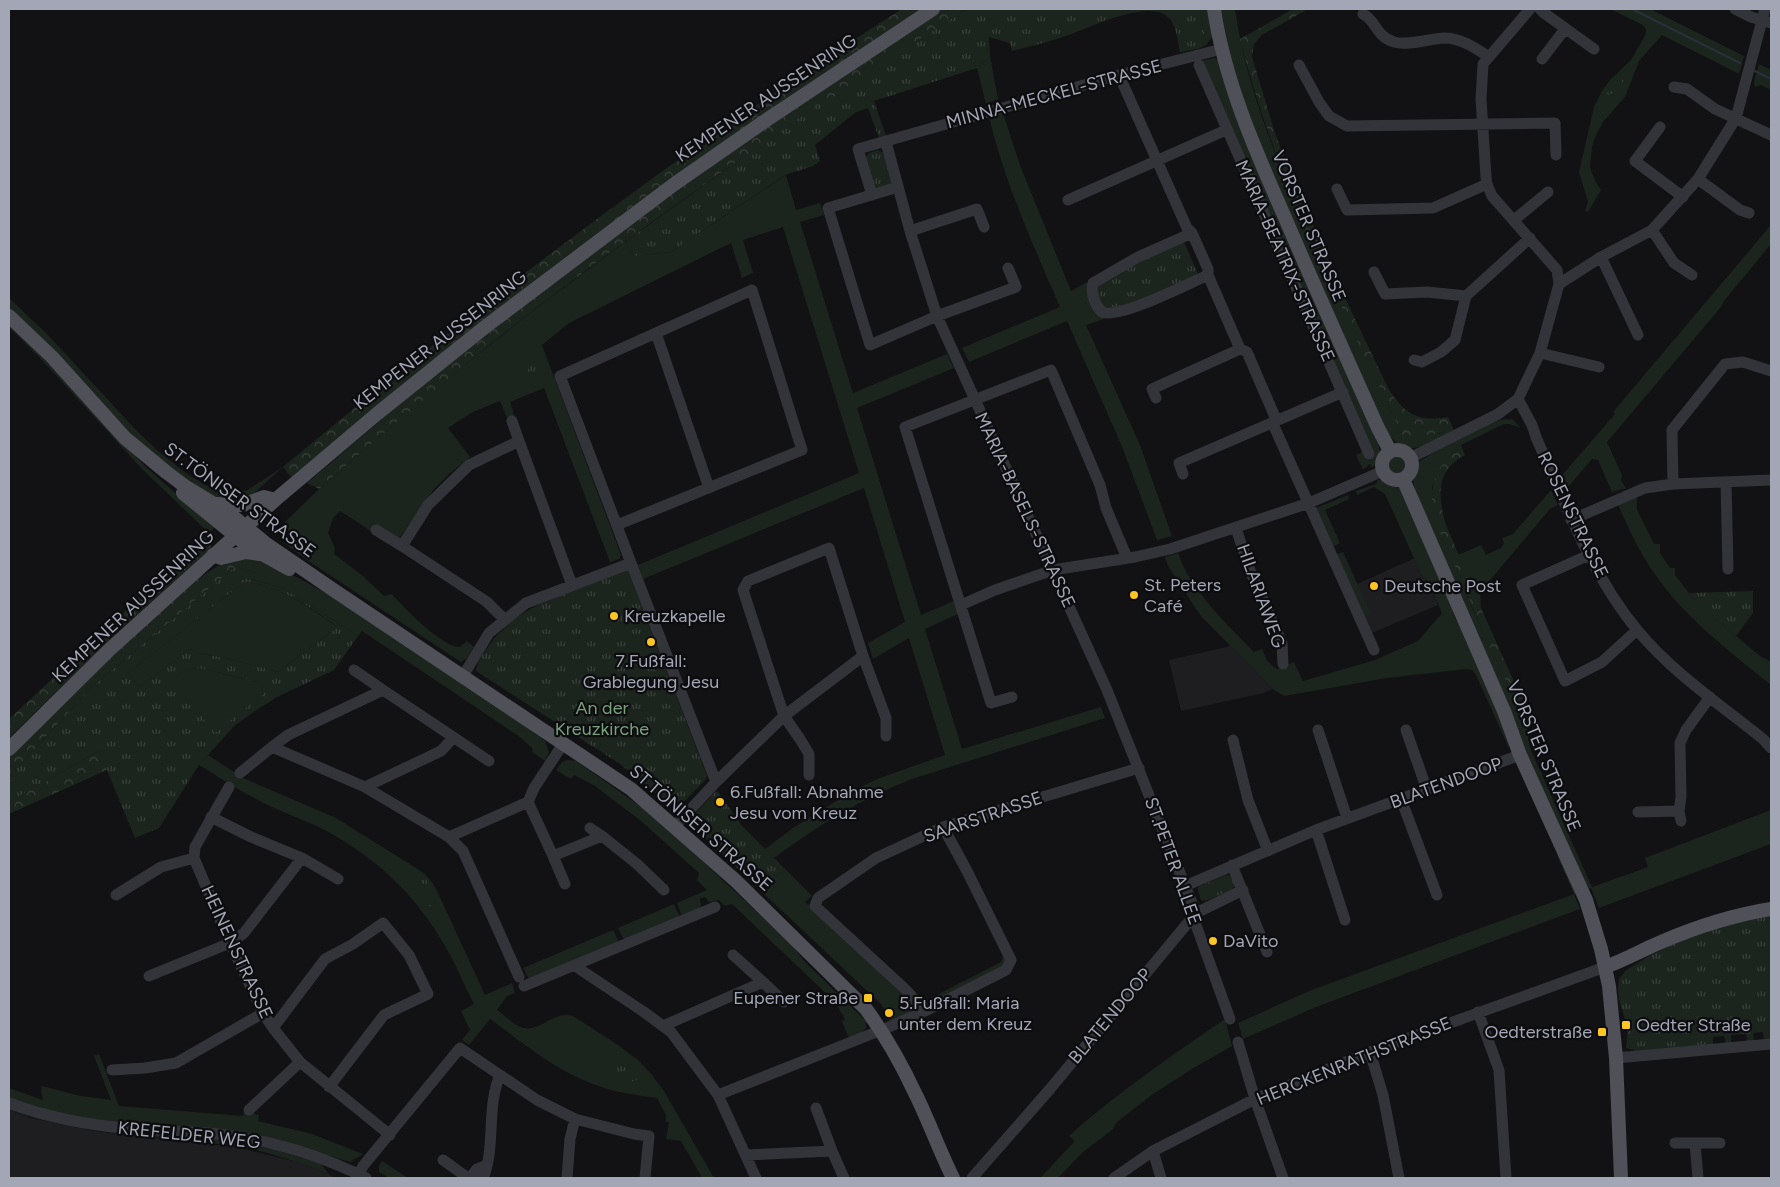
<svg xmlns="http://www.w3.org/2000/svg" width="1780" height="1187" font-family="Figtree,sans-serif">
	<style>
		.built { fill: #1e1e21 }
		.green { fill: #1c241e }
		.forest { fill: url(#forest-crowns) }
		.park { fill: url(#park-tufts); fill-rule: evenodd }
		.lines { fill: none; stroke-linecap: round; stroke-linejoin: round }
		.stream { stroke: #283038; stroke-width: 2.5 }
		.minor { stroke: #333439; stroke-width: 11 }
		.major { stroke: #4f5058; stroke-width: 14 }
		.poi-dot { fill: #fdc522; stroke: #0d0d0f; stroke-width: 2 }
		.labels { text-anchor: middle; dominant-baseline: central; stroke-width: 4.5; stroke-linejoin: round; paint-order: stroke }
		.street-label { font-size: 18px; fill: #a3a7b5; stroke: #0d0d0f }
		.poi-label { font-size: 18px; fill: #a3a7b5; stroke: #0d0d0f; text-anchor: start }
		.park-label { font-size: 18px; fill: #78a27e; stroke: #0d0d0f }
	</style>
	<defs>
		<pattern id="forest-crowns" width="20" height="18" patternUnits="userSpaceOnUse" patternTransform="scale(1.25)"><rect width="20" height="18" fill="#1c241e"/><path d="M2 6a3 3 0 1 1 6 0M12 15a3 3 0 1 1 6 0" fill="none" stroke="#3a413c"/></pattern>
		<pattern id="park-tufts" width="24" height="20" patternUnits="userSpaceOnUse" patternTransform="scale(1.25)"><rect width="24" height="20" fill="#1c241e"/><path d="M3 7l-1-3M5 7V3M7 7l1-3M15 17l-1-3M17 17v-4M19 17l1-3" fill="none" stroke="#3a413c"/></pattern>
	</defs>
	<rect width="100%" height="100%" fill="#121214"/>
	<path class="built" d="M1415,558L1423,578L1426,577L1438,605L1372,633L1363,617L1370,614L1357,584Z
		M1231,646L1273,689L1264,693L1181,711L1169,660Z
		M9,1110L30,1118L94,1131L236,1147L297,1162L329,1174L334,1178H9Z"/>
	<path class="green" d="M1200,9H1208L1213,36L1206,45Z
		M1221,9H1235C1247,92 1281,171 1314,246C1343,310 1373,373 1403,436L1437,434L1453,428L1454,431C1427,444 1407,462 1385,430L1267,167L1233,70Z
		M1610,9H1650L1744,56L1739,74L1662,35L1639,61L1625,97L1603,122L1596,135L1592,146L1590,167L1595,181L1601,190L1588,212L1585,211L1588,202L1579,172L1594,107L1602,91L1610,80L1631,60L1646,34V29L1643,25Z
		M990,56L998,99L986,104L977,68Z
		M1215,58L1220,61L1379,446C1381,456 1379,461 1372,468L1370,464L1363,470L1356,455L1364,451L1370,462L1371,457L1200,61Z
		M1759,64L1771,70V90L1761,85L1755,87L1754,82Z
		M1003,113L1020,165L1071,291L1087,282C1090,297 1094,307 1104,319L1086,325L1140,445L1172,536L1157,540L1123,449L1067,321L969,362L962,348L1060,307C1033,245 1005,183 989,117Z
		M786,175L796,210L820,203L824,215L800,222L853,393L947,354L954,368L857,408L921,615L954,601L958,614L925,629L962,749L1101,707L1105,718L912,779C861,799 817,826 774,858L765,849L793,828L849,793L877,779L945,755L909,638L873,659L868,643L905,622L864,488L643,579L638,565L859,473L783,227L743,240L753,273L742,278L731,243L569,323L542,345L621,555L619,559L610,562L544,388L510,402L515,417L508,420L500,401L473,412L448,428L470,457L449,474L434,489L398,540L371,531L340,511L333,518L328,533L335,548L334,554L363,576L384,596L392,594C403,607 443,648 460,647L467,641L474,647L467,658L461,662L307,560L284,543L291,534L283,524L319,489L430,393L530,313L625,242L634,256L671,252Z
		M1771,225V244L1724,301L1721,307L1607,442L1622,475L1621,480L1626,489H1621L1612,492L1598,460L1592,459L1568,487L1565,489L1560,476L1563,474L1615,414L1613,412Z
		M9,298L47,334L137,431L158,451L187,474L207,486L246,491L283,467L243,503L224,502L162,466L9,310Z
		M9,322L145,466L174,492L216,526L209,533L142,469L42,360L9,327Z
		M1512,419L1521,428L1509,424H1504L1461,445L1462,448L1453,453L1436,476L1432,487L1434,511L1439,527L1472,607L1526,724L1530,748L1592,887L1648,867L1645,858L1771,810V844L1599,908L1591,888L1587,889L1519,738L1422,511C1418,498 1409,480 1416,466C1421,456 1487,423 1500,420C1504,419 1508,420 1512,419Z
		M1389 465a8 8 0 1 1 16 0a8 8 0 1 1-16 0Z
		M1383,479L1393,483L1400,489L1450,603L1456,620L1459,623L1496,707L1509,741V748L1476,675L1472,670L1466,669L1387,678L1284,696L1273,689L1200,615L1168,566L1165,557L1178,553C1191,591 1227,624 1254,652L1262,649L1267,661L1277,669L1294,662L1303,681L1375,660L1418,641L1442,613L1426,577L1423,578L1385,494L1374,487L1357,495L1356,491L1376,484L1378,480Z
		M1551,490L1558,505L1550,509L1480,592L1481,608L1458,555L1481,545L1486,555L1501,548L1504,543L1502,538L1513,534Z
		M1348,495L1349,499L1325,510L1340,543L1332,547L1316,508Z
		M1637,497V510L1654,544H1660V553L1670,568H1675V575L1689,593L1712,616L1760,656L1771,662V685C1729,651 1685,618 1654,573C1639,552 1629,529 1618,505Z
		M1343,552L1371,614L1366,617H1363L1335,555Z
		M240,557L267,561L326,593L504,711L545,741L549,752L545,761L532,752L533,749L520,737L362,631L358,636L283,588L252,580L257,573L235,567L226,561Z
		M244,582C280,585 309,608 338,627L278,672L231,659L197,653L190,649L139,687L128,673Z
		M189,668L205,669L261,683L268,691L215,734L170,679Z
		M208,755L243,778L336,818L424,873L432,882L438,893L485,995L512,983L515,993L507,996L497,1010C505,1015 514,1026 524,1028C540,1032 555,1010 573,1016L618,1045L638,1060L652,1075L664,1091L714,1178H700L701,1176L681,1141L666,1139L669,1122H666V1115L657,1098C635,1095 613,1092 593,1084C554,1070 522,1042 490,1019L469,1045L462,1040L470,1030L461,1011L474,1004C464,985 456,964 445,946C419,900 383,864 337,837C317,824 293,817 272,807C246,795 223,780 199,765Z
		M567,760L576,761L653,815L791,944L805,962L866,1021V1028L861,1033L849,1038L842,1021L845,1019L835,1002L732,904L725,906L719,900L709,902L705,897L700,899L701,906L699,909L684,915L681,914L677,903L707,890L697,880L699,873L641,821L595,786L574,775L571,779L556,770L562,762Z
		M1557,855L1561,857L1576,893L1574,894L1580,909L1316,1007L1243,1039L1238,1023L1309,991L1574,894Z
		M784,868L812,896L805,902L918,1009L891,1023L881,1004L762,892Z
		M674,904L679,915L678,917L625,939L623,938L618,928Z
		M613,930L618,940L617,943L529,979L523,968Z
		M1004,955L1007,960L1003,966L926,1005L923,1002L1001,962Z
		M1225,1019L1232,1046L1192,1069L1153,1094L1117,1122L1112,1130L1082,1153L1058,1178H1040L1075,1141L1069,1136C1118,1092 1171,1056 1225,1019Z
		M99,1054L119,1106L243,1116L244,1111L259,1115L258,1121L312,1134L363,1154L350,1162L285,1142L69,1116L9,1099V1088L43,1100L41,1090L42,1086L81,1096L111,1100L94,1056Z
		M9,1108L237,1142L279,1151L321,1164L329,1174C298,1162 266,1151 234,1146C158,1135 82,1136 9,1110Z
		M382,1161L408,1178H389L379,1172V1166Z"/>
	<path class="forest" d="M902,9H922L785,99L672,179L377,407L291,477L283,467C480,303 685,146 902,9Z
		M942,9H967C817,104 672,204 531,312C458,369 389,429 319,489L307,483L420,387L620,230L880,49Z
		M1293,9H1308L1262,35L1254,44L1252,57L1275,133L1289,170L1347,302L1389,390C1406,415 1418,422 1448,417L1453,428C1436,435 1421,438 1403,436C1341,307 1275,178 1240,39Z
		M1462,448L1465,455C1435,471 1438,497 1446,525L1481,608L1519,693L1527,695V697L1516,702C1495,658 1475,614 1456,569C1446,544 1427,514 1433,486C1436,469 1447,456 1462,448Z
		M209,533L211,548L113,636L9,738V719Z
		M226,561L235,567L91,688L9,777V754L51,711L199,578Z
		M99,751L107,770L9,814V802Z"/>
	<path class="park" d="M967,9H1200L1206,45L1198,49L1180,52C1177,40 1177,21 1164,14C1138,2 1086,30 1060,38C1045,43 1028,47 1012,51L1010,43L989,37L990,56L977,68L874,101L886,136L879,138L868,108L856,112L815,145L820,161L813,166L785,175L671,252L634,256L625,242L774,135L880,64Z
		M1622,72L1626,74L1620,90L1609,95L1606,93L1612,82Z
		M878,150L884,153L892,181L889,187L880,189L874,187L865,159L869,153Z
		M1183,240L1199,276L1112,310L1101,305L1096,286L1098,283Z
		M537,356L543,374L521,382V380Z
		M235,567L258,573L252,580L283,588L358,636L334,670L277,697L255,711L234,726L199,765L159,828L135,838L99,751L9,802V777L91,688ZM244,582C277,584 312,608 338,627L278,672L231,659L197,653L190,649L139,687L128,673ZM189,668L205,669L261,683L267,691L215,733L171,679Z
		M626,570L628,571L707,776L706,779L679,807L674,808L620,764L476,671C478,660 484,653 490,644C523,601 578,588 626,570Z
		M1753,591V613L1736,636L1712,616L1689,593Z
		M716,791L718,792L742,826L784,868L762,892L691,824L694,815Z
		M1226,875L1232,876L1235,886L1231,890L1205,901L1201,900L1198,890V887Z
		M423,876L433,889L442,908L434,913L418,887Z
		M1771,916V1039L1764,1040L1763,1032L1753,1033L1754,1041H1747L1746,1034L1731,1035V1043H1726L1724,1036L1713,1037V1044L1637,1051L1626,1048L1628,1029L1619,1000L1618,989L1619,979L1625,971L1649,956L1673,944L1718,926Z
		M897,997L910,1008L893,1017L886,1006Z
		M621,1061L636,1069L639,1076L638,1079C625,1086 616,1082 606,1073V1067L613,1062Z"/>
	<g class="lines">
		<path class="stream" d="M1632,9L1740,63
			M1755,71L1771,79"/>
		<path class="minor" d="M1530,9L1483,64L1481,99L1486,177L1487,184L1492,196L1557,270L1559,284
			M1540,9L1544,13L1594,49
			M1735,9L1751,17L1771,23
			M1363,14C1377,21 1375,36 1394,42C1409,46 1428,39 1444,38C1461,38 1475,48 1489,57
			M1542,59L1565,29
			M1199,65L1369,454
			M1299,65L1319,102L1329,116L1347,126L1555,123L1556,155
			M1119,75L1187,228L1192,233L1208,269V275L1240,349L1247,352L1275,417L1273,424L1374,650
			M1674,87L1687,89L1715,109L1771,135
			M1660,127L1635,161L1683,197
			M886,142L910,231L937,316L1107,690L1196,913V925L1230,1019
			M1698,179L1740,210L1749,213
			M898,187L828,208L870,345L937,316L1016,287L1008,268
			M1337,189L1347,210L1433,208L1487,184
			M872,195L858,149L1119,75L1222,49
			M1068,200L1226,130
			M1514,220L1548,192
			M1652,230L1674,263L1692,275
			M910,231L977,209L984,227
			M1192,233L1138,257L1093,283C1090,293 1095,305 1102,312C1118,320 1190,283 1208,275
			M1601,257L1638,335
			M1374,272L1385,294L1427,292L1466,296
			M656,333L709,488
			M1540,353L1599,367
			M1414,360L1422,362L1441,352L1455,340L1466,296L1530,238
			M1156,398L1152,389L1240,349
			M1518,399L1540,353L1559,284L1601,257L1652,230L1698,179L1736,118L1765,9
			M512,421L519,441
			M1410,458L1498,414L1518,399L1532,425L1536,437C1565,504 1591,574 1638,631C1673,673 1721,705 1763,739L1771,748
			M1183,474L1179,463L1343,392
			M1726,482L1728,569
			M1673,484L1672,430L1725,364L1743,362L1771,371
			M1571,520L1645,488L1673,484L1771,480
			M617,525L802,450L752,290L560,376L631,563L716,782
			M1236,528L1249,568L1282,643L1283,664
			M376,530L402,546
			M1589,555L1522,585L1565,681L1602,662L1637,630
			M961,605L995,590L1053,570L1135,557L1170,549L1309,503L1383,471
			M505,620L487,602L402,546L428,505L469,465L519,441L572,585
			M354,670L383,690
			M463,676L489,633L526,603L631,563
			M1012,697L991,703L905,427L1051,370L1100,485L1106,508L1127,558
			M1318,730L1347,818
			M1406,730L1427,790
			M1233,740L1248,800L1268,851
			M272,747L288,735L383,690L489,761
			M240,773L272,747L365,787L449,837L463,851L519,977
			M809,775V754L800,739L784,716L743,590L748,581L829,548L863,656L886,718V736
			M229,787L195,847L194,858L230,943L263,1013L273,1028L300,1062L390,1135
			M365,787L441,751L453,738
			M1401,799L1437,895
			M528,802L553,856L602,836L637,864L664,890
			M1638,812L1679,811
			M1681,821L1679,811L1681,797L1680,743L1686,730L1710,697
			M675,826L716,782L784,716L863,656
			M590,828L602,836
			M1316,830L1345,920
			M449,837L528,802L534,788L563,744
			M553,856L565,884
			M302,858L338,879
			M1232,865L1267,952
			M1185,886L1316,830L1520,755
			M116,895L161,867L194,858
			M575,966L644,1012L671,1032L718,1095L756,1178
			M149,976L230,943L244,933L302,858L251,837L211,817
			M763,982L784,1002
			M524,986L715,907
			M925,1011L905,989L815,906L818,898L876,858L943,827L1139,768
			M1478,1012L1499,1070L1506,1178
			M663,1026L763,982L733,955
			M273,1028L325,959L353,944L383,923L409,955L428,994L384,1015L329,1087
			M1238,1042L1255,1099L1283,1178
			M1370,1052L1383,1095L1399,1178
			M1616,1058L1771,1044
			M112,1070L145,1068L176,1063L263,1013
			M718,1095L889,1027L925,1011L1006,970L1011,960L967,871L943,827
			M9,1103C47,1117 87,1125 127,1128C157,1131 188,1131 218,1134C269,1140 320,1155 366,1178
			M816,1108L832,1151
			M249,1110L300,1062
			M1675,1143H1720
			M1695,1143L1698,1178
			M1153,1151L1161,1178
			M746,1155L832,1151L844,1178
			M443,1160L468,1178
			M357,1178L363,1166L460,1048L537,1100L575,1119L634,1134L649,1136L645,1178
			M470,1178L477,1169L487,1165
			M483,1178C496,1148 486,1107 500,1075
			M567,1178L570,1139L575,1119
			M972,1178L1050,1089L1196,913L1243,890
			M1114,1178L1153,1151L1255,1099L1370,1052L1605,967"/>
		<path class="major" d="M1214,9C1225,83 1256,152 1286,220C1316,290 1347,359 1378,428L1390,451
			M9,316L52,357L125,438L166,472L186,487L229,513L265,543L335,591L631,789L736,881L866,1009C885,1035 901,1063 915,1093C929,1121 939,1150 953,1178
			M1382 465a15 15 0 1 1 30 0a15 15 0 1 1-30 0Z
			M1403,479L1504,711L1520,755L1586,900L1601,949L1609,986L1616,1058L1621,1178
			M183,493L248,546L289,569
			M217,504L243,505L264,497L275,500
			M213,555L221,558L246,552L259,554
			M9,749L109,650L275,500L378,413L485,327L673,185L762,123L933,9
			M1605,967C1625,960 1642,950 1661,942C1696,927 1733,915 1771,909"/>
	</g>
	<g class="poi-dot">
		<circle cx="1374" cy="586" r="5"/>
		<circle cx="1134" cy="595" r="5"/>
		<circle cx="614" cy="616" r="5"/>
		<circle cx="651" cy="642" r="5"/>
		<circle cx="720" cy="802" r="5"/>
		<circle cx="1213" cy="941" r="5"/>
		<rect x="863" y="993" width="10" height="10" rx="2.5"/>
		<circle cx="889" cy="1013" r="5"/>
		<rect x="1621" y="1020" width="10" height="10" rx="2.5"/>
		<rect x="1597" y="1027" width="10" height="10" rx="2.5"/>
	</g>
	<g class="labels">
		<g class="street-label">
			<text transform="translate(1054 94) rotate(-15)">MINNA-MECKEL-STRASSE</text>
			<text transform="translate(766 98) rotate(-34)">KEMPENER AUSSENRING</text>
			<text transform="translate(1309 226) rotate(67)">VORSTER STRASSE</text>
			<text transform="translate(1285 261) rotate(66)">MARIA-BEATRIX-STRASSE</text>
			<text transform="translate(440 340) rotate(-38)">KEMPENER AUSSENRING</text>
			<text transform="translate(240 500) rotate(36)">ST.TÖNISER STRASSE</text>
			<text transform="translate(1025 510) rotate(65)">MARIA-BASELS-STRASSE</text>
			<text transform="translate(1573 515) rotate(64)">ROSENSTRASSE</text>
			<text transform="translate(1261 596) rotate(70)">HILARIAWEG</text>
			<text transform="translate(133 606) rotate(-43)">KEMPENER AUSSENRING</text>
			<text transform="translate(1544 756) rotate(67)">VORSTER STRASSE</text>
			<text transform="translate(1446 783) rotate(-20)">BLATENDOOP</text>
			<text transform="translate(983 817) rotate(-19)">SAARSTRASSE</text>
			<text transform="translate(701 828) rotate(41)">ST.TÖNISER STRASSE</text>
			<text transform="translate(1173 861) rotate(70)">ST.PETER ALLEE</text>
			<text transform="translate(237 952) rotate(65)">HEINENSTRASSE</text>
			<text transform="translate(1110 1016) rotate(-50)">BLATENDOOP</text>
			<text transform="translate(1354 1061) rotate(-22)">HERCKENRATHSTRASSE</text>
			<text transform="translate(189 1135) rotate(6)">KREFELDER WEG</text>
		</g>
		<g class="poi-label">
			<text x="1144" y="585">St. Peters<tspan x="1144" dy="21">Café</tspan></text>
			<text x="1384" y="586">Deutsche Post</text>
			<text x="624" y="616">Kreuzkapelle</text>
			<text x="651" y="661" text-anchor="middle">7.Fußfall:<tspan x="651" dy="21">Grablegung Jesu</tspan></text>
			<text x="730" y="792">6.Fußfall: Abnahme<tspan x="730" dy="21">Jesu vom Kreuz</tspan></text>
			<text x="1223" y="941">DaVito</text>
			<text x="858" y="998" text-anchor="end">Eupener Straße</text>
			<text x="899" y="1003">5.Fußfall: Maria<tspan x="899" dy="21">unter dem Kreuz</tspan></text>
			<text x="1636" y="1025">Oedter Straße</text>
			<text x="1592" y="1032" text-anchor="end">Oedterstraße</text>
		</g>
		<g class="park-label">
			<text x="602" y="708">An der<tspan x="602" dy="21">Kreuzkirche</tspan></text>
		</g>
	</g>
	<rect width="1780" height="1187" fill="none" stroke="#a3a7b5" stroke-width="20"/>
</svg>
